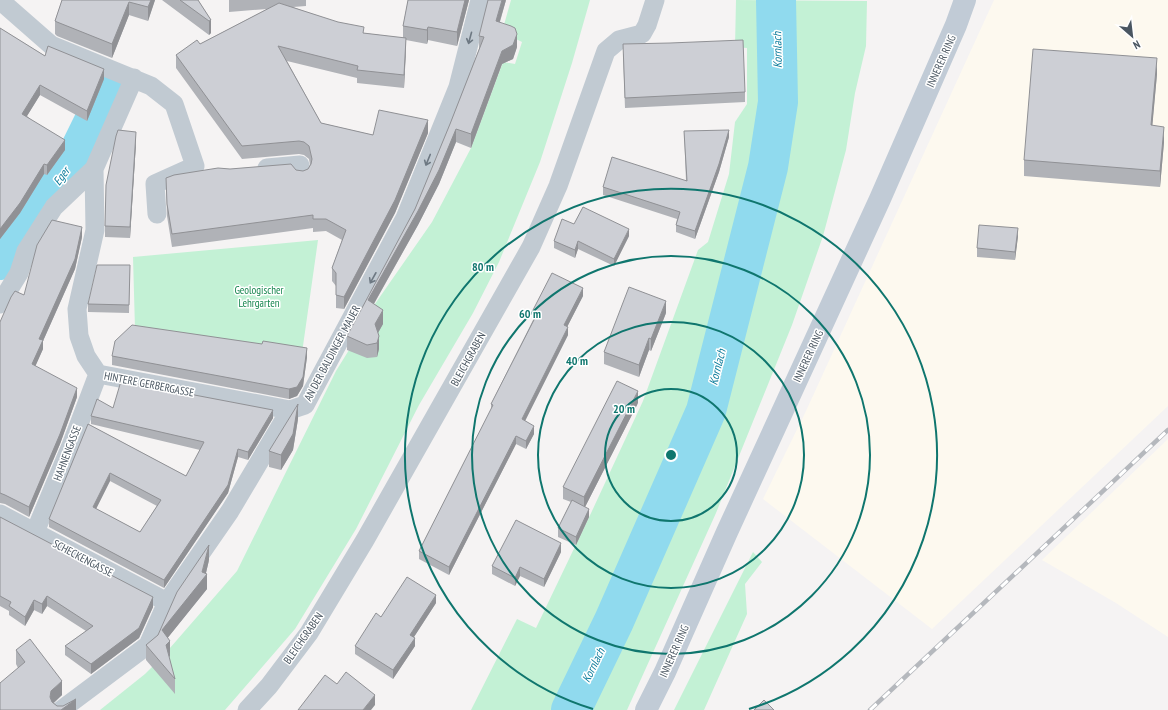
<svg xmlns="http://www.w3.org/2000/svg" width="1168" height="710" font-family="'PT Sans Narrow',sans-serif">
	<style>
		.commercial { fill: #fdf9ef }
		.green { fill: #c3f1d5 }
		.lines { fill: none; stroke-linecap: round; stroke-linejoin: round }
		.river { stroke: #90daee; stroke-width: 40 }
		.minor { stroke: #c1cad2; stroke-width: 19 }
		.secondary { stroke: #c1cbd6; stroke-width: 22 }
		.rail-casing { stroke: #b5b8bd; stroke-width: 4.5 }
		.rail { stroke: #fff; stroke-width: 3; stroke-dasharray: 9; stroke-linecap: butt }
		.wall { fill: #b0b2b7; fill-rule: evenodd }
		.shaded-wall { fill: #909195 }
		.building { fill: #cdcfd5; stroke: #909195; fill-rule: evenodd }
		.oneway { stroke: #6e7983 }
		.ring { fill: none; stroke: #0f766e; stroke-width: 2 }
		.labels { text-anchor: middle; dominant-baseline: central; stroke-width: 3; stroke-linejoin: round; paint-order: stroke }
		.street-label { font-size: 11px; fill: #4a5661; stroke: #fff }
		.park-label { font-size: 11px; fill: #17864f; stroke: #fff }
		.water-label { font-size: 12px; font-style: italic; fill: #0c7c9b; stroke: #fff }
		.centre { fill: #0f766e; stroke: #fff; stroke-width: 2 }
		.ring-label { font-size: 12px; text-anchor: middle; font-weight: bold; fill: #0f766e; stroke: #fff; stroke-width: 3; stroke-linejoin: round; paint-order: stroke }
	</style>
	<rect width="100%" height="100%" fill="#f5f3f3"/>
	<path class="commercial" d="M994,0H1168V406L932,629L763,499L806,411Z
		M1168,439V637L1116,603L1042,560Z"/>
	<path class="green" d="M511,0H590L572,63L540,162L499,262L473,313L419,405L356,529L295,629L225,710H100L145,674L163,656L237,571L336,371L349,350L377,354L378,346L368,314L432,222L471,148L503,62L515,64L522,42L502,32Z
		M736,0L867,1L866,46L855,93L846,150L823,236L792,325L716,513L627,710H471L517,619L536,628L592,511L643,401L698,250L708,242L729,174L735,122L747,104V48L735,47Z
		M318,240L302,353L135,329L133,257Z
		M753,552L762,562L745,584L747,614L704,710H674Z"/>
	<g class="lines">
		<path class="river" d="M0,260L80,150L111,87
			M571,710L614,621L706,411L768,167L778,102L776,0"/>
		<path class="minor" d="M2,2L51,45L151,86L174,104L195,166L155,184L157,214
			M267,168L300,165L301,173
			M94,169L95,230L77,309L79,336L86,356L98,374L290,410
			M0,304L19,273L26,251L54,207L94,169L134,78
			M0,514L167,602
			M35,532L70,448L98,374
			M61,710L148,645L167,602L230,511L290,410L305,405L405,218L458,87L480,0
			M247,710L269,686L309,633L365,540L531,247L558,186L606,51L619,40L642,34L647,25L655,0"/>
		<path class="secondary" d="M646,710L665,672L727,532L880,199L956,25L965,0"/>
		<g class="rail-casing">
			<path id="rail" d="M870,710L1168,430"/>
		</g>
		<use href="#rail" class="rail"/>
	</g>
	<path class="wall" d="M62,0H155L148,21L129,15L112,58L57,36L55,34V21Z
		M162,0H198L211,20V33L209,35Z
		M229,0H306V6L293,7L364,33L403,38V26L408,0H469L457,46L428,40L427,44L406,40L404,88L357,83V78L287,61L321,123L373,135L428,133L395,213L344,309L336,308V286L332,281V268L342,240L326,231L313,232V228L172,247L167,216L166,178L230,169L296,170L303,171L308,169L310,165L309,159L304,155L299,154L242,159L176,68V55L200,44L267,9L229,12Z
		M506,0L500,22L517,47L513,59L502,64L471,148L456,142L439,184L418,225L374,304L383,324L378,333L379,349L377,357L367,358L347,350V336L415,209L450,124L479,49V36Z
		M0,28L45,56L104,79L87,121L40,95L27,116L65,150L47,175L44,174L20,213L0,239Z
		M623,54L745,92V102L625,108Z
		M1157,74L1152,126L1164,142L1160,187L1024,176V160Z
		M684,131L729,137L719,172L695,239L676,232V225L677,219L603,195V187L686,181Z
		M136,143L130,238L105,237V226Z
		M629,236L614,266L578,249L575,258L554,248V241Z
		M1018,236L1015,260L977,257V248Z
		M82,237L75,269L43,341V349L35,366L77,397L60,444L29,517L5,504L0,503V322L24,295Z
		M130,265L129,313L88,312V304Z
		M583,296L567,327L568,335L525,421L534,434L526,449L516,444L449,575L419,559V551L491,410V404L534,318H533V310Z
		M666,313L651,351L649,350L639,377L604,364V352Z
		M112,356L307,357L303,386L297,396L289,399L112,365Z
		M638,403L585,507L589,517L576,545L558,537V528L571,502L563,499V487Z
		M113,408L273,418L248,460L238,457L228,493L164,588L49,527V519L88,424L186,476L200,450L91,424V416ZM110,481L157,506L140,532L96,509Z
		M298,419L293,450L281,470L269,467V451Z
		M0,517L153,607L139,638L91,674L65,655V646L86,631L47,606L42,614L34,610L25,626L9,615V611L0,606Z
		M561,552L544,587L520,576L515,586L492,574V566Z
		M209,560L206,573L207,589L168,637L170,656L169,657L175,679V694L146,660V645L158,635Z
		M436,603L414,637L415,646L393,679L355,654V646L381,617Z
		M16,650L62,695L54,703L57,706H63L76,710H0L18,668L16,664Z"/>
	<path class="shaded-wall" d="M151,0H155L148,21V7Z
		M465,0H469L457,46V32Z
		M502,0H506L496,34V21Z
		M129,2V15L112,58V44Z
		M211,20V33L209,35V21Z
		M428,27V40L427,44V30Z
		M517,34V47L513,59L502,64L471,148V134L502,51Z
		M406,38V51L404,88V75Z
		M1157,58V74L1151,141V125Z
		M104,69V79L87,121V111Z
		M40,85V95L22,124V114Z
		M428,120V133L395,213L344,309V297Z
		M1164,127V142L1160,187V171Z
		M456,129V142L439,184L418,225L368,314V300Z
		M729,130V137L719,172L695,239V231Z
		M136,132V143L130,238V227Z
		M65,140V150L47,175V165Z
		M44,164V174L20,213L0,239V229Z
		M82,227V237L75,269L43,341V349L32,374V364L39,339Z
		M1018,228V236L1015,260V252Z
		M629,229V236L614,266V259Z
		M578,241V249L575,258V250Z
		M583,288V296L564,333V325Z
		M666,301V313L651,351V339Z
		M383,310V324L375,338V324Z
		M568,327V335L522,427V419Z
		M379,336V349L377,357V343Z
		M649,338V350L639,377V365Z
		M307,348V357L303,386L297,396L289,399V389Z
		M77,388V397L60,444L29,517V507Z
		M638,391V403L584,509V497Z
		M298,404V419L293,450L281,470V455Z
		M273,410V418L248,460V452Z
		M534,426V434L526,449V441Z
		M516,436V444L449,575V567Z
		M238,449V457L228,493L164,588V580Z
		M110,473V481L93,515V507Z
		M589,509V517L576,545V537Z
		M561,543V552L544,587V579Z
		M209,545V560L205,577L207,574V589L162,645V630L202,572Z
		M520,567V576L515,586V578Z
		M436,595V603L410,643V635Z
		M47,596V606L42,614V604Z
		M153,597V607L139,638L91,674V664Z
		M34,600V610L25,626V617Z
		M415,638V646L393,679V670Z
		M170,641V656L166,660V645Z
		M62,681V695L51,705L50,697L51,691Z
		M375,695V705L371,710H363Z
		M76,699V710H61Z"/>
	<path class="building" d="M62,0H151L148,7L129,2L112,44L57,22L55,21Z
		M180,0H198L211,20L209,21Z
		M408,0H465L457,32L428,27L427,30L403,26Z
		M488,0H502L496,21L511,26L515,28L517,34L513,45L502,51L471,134L456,129L439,170L418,211L368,300L383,310L375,324L379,336L377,343L367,345L347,336L415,209L450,124L484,37L479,36Z
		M279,3L338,22L364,27L363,33L406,38L404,75L357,70L358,66L278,46L321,123L373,135L379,110L428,120L395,200L344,297L336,295V273L332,268L346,230L326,219H313V215L172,234L167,204L166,178L174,175L218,168L230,169L291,164L296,170L303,171L308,169L311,164L312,159L309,146L304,142L299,141L242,146L176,55L197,40L200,44Z
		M0,28L45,56L48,46L104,69L87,111L40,85L22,114L65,140L47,165L44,164L20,203L0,229Z
		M743,40L745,92L625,98L623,44L670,43Z
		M1033,49L1157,58L1151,125L1164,127L1160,171L1024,160Z
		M118,130L136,132L130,227L105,226L106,185L116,136Z
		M729,130L719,164L695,231L676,225L680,212L603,187L612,157L687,181L684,131Z
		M583,207L629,229L614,259L578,241L575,250L554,241L562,219L574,224Z
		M52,220L82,227L75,259L39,339L43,340L32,364L77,388L60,434L29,507L5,495L0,493V322L11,297L15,291L24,295L37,245Z
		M979,225L1018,228L1015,252L977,248Z
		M97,265H130L129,305L88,304Z
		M552,273L583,288L564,325L568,327L522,419L534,426L526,441L516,436L449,567L419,551L493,405L491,404L538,312L533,310Z
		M629,287L666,301L651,339L649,338L639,365L604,352Z
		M132,325L262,344L263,341L307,348L303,377L297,387L289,389L112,356L115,341Z
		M121,381L273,410L248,452L238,449L228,485L164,580L49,519L88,424L186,476L204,442L91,416L97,399L113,408ZM110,473L161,500L140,532L93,507Z
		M617,381L638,391L584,497L563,487Z
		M298,404L293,434L281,455L269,451Z
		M572,500L589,509L576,537L558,528Z
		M0,517L153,597L139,628L91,664L65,646L93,626L47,596L42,604L34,600L25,617L9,606L11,602L0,596Z
		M516,520L561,543L544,579L520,567L515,578L492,566Z
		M209,545L202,572L207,574L162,630L170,641L166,645L175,679L146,645L158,635L177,592Z
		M407,577L436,595L410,635L415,638L393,670L355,646L376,613L381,617Z
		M30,639L62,681L51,691L50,697L52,702L57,706H63L76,699L61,710H0V683L25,662L16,650Z
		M346,672L375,695L363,710H298L325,675L337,684Z
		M764,700L774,710H754Z"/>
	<defs><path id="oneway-shaft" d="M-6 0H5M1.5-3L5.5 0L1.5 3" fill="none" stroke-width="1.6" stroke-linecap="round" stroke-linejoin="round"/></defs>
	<g class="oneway">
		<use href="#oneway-shaft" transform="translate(470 38) rotate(105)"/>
		<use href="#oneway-shaft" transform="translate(428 160) rotate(112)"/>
		<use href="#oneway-shaft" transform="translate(373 278) rotate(119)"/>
	</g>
	<g class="ring">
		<circle cx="671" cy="455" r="66"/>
		<circle cx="671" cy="455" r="133"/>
		<circle cx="671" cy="455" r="199"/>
		<path d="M593 709A266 266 0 1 1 749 709"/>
	</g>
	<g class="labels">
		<g class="street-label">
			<text transform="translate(941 61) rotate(-66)">INNERER RING</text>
			<text transform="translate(332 353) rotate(-62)">AN DER BALDINGER MAUER</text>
			<text transform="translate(808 356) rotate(-65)">INNERER RING</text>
			<text transform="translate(468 359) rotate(-61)">BLEICHGRABEN</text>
			<text transform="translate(149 384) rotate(11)">HINTERE GERBERGASSE</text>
			<text transform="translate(67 453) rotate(-69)">HAHNENGASSE</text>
			<text transform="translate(83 558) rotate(28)">SCHECKENGASSE</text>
			<text transform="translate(303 638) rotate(-55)">BLEICHGRABEN</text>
			<text transform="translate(674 651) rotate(-66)">INNERER RING</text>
		</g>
		<g class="park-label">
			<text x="259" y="290">Geologischer<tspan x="259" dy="13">Lehrgarten</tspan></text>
		</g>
		<g class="water-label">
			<text transform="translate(777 50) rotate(-91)">Kornlach</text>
			<text transform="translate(61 176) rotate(-54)">Eger</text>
			<text transform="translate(717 367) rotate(-76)">Kornlach</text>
			<text transform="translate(593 665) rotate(-64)">Kornlach</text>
		</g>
	</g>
	<circle cx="671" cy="455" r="6" class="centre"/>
	<g class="ring-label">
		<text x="483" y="271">80 m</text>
		<text x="530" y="318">60 m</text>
		<text x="577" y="365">40 m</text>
		<text x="624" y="413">20 m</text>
	</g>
	<g transform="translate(1132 36) rotate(152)" stroke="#ffffff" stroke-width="3" paint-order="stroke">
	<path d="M0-3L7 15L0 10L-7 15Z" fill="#4a5661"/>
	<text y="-6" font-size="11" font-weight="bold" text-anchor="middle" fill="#4a5661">N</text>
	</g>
</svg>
